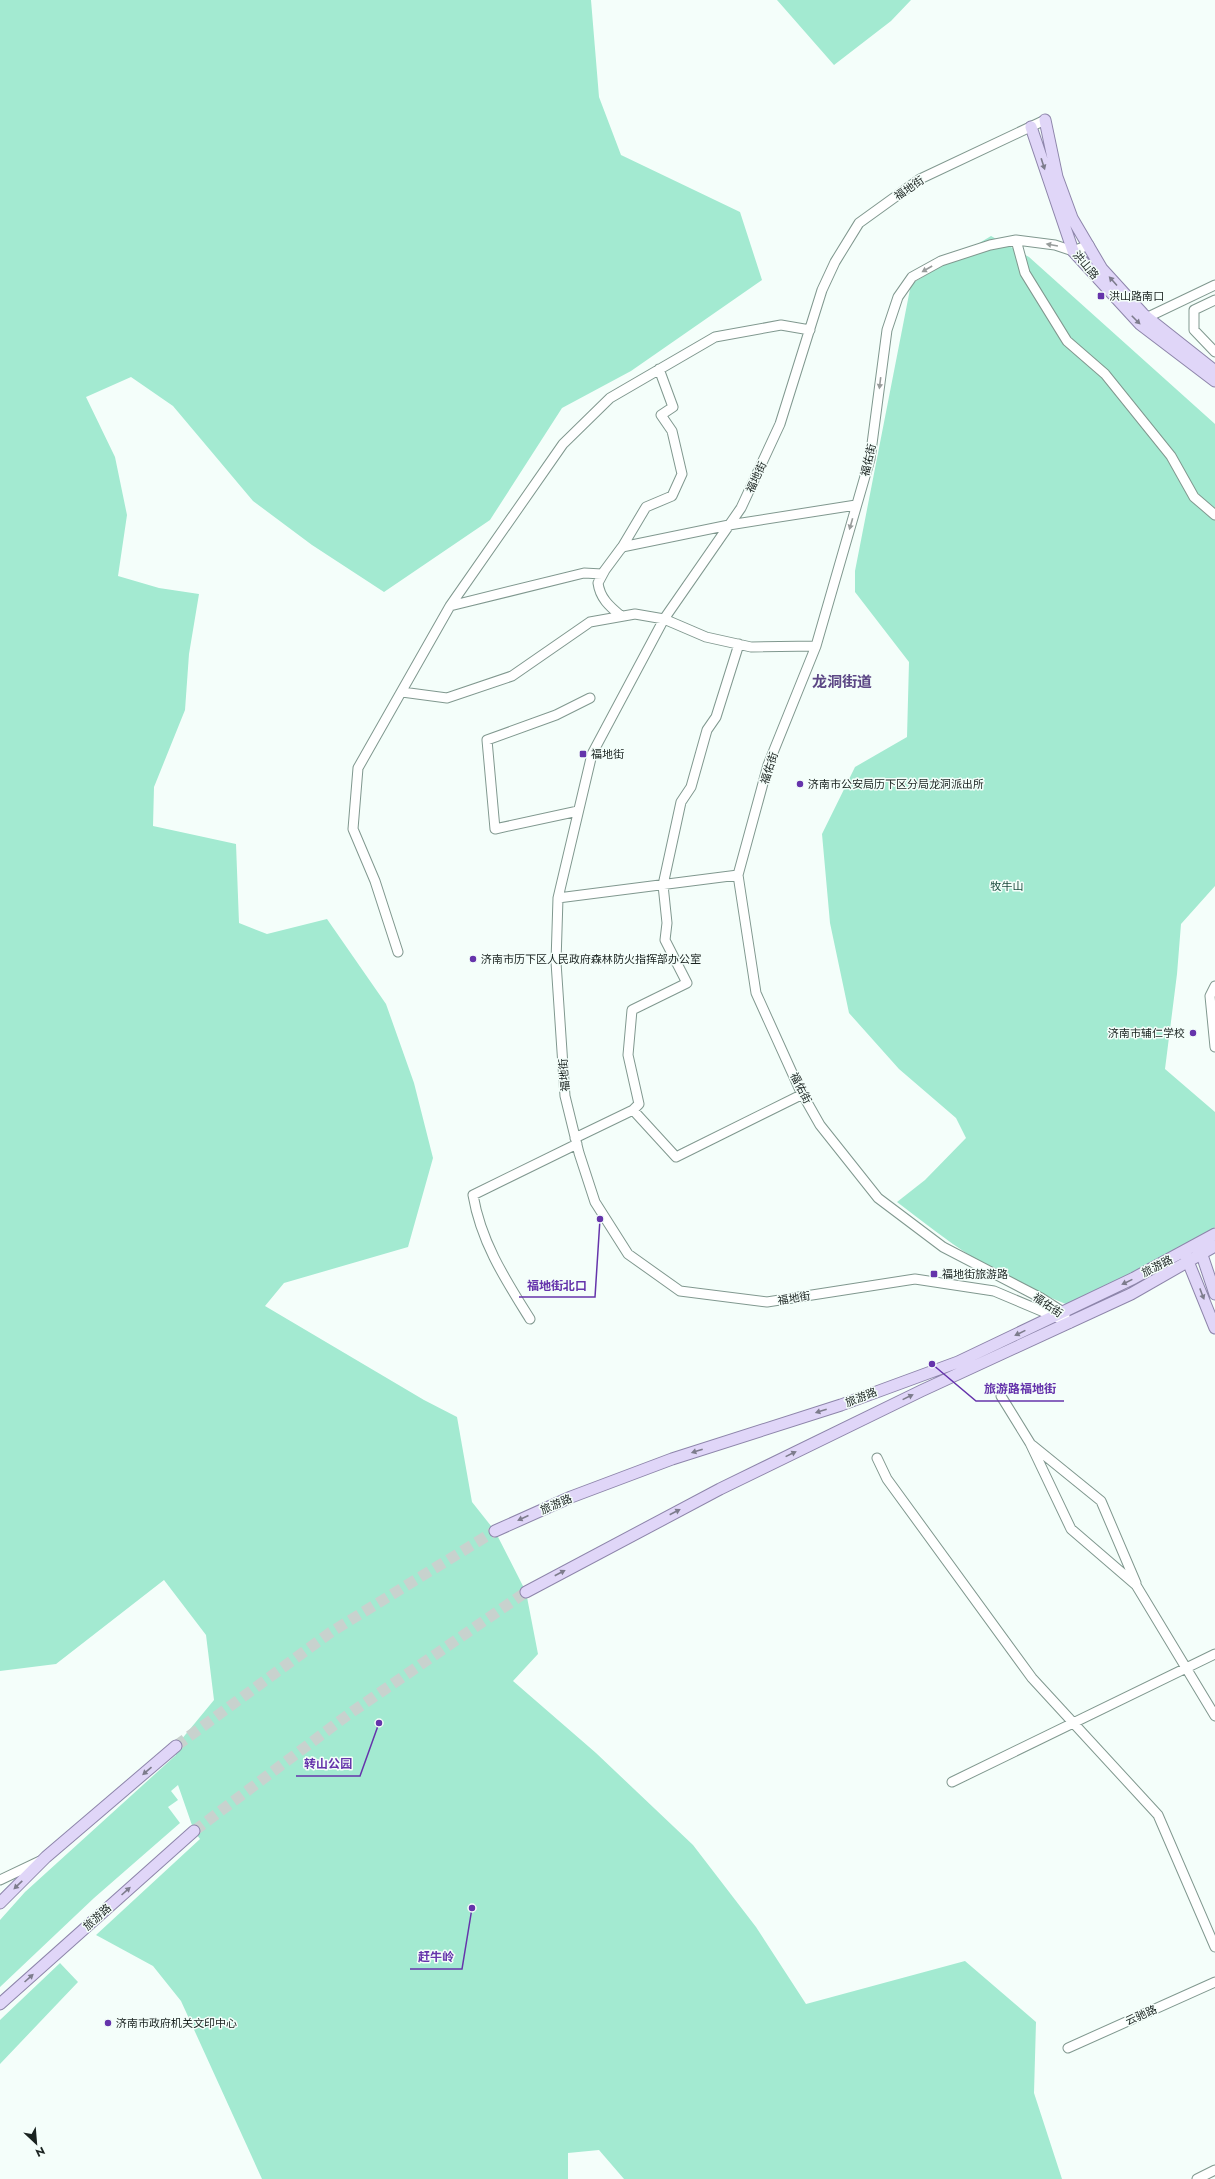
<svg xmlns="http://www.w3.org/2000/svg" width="1215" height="2179" font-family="Jost,'Noto Sans SC',sans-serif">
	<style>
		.green { fill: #a3ead1 }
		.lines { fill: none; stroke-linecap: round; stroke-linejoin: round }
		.major-tunnel { stroke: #c8d2ce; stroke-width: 11; stroke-dasharray: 11 5.5; stroke-linecap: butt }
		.minor-casing { stroke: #80988f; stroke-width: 11 }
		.major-casing { stroke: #8d85aa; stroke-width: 13 }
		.minor { stroke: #fff; stroke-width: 9 }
		.major { stroke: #e0d6f8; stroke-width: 11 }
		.oneway { fill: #7d7c8c }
		.oneway2 { fill: #989c9b }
		.poi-dot { fill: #6534ab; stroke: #f4fefa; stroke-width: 1.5 }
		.labels { text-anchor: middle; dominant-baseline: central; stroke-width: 3; stroke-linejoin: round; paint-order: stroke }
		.street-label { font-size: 11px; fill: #1a2320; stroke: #f4fefa }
		.poi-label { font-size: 11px; fill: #1a2320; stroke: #f4fefa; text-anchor: start }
		.park-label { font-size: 11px; fill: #1a4a3c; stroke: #f4fefa }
		.district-label { font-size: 15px; font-weight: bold; fill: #5c4785; stroke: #f4fefa }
		.leader { fill: none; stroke: #6534ab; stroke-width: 1.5 }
		.callout-dot { fill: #6534ab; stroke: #f4fefa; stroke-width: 1.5 }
		.callout-label { font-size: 12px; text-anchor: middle; font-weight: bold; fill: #6534ab; stroke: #f4fefa; stroke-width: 3; stroke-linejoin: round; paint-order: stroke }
	</style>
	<rect width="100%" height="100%" fill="#f4fefa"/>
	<path class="green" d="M0,0H591L599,97L621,155L740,212L762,280L631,371L562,408L490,520L384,592L312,545L253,501L173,406L131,377L86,397L115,457L127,515L118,576L159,588L199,594L189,654L185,710L154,787L153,826L236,844L239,923L267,934L327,919L386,1004L414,1083L433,1158L408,1247L284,1283L265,1306L424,1400L457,1417L472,1502L495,1531L526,1592L538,1654L513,1681L596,1753L693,1845L756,1927L806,2004L965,1961L1036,2022L1034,2093L1062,2179H624L599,2150L568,2153V2179H262L181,2001L153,1966L96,1935L200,1839L194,1831L178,1785L171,1791L178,1800L168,1807L180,1823L94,1898L0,1987V1920L25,1892L176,1755V1746L214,1700L206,1635L164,1580L56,1664L0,1671Z
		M777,0H911L891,21L834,65Z
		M991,236L1029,257L1215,424V886L1181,924L1177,974L1165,1069L1215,1112V1227L1187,1246L1068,1305C1035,1291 1001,1276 972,1257C946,1240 922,1221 897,1202L925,1180L966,1138L956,1118L899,1069L849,1013L830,923L822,834L855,767L907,737L909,662L855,592V571L911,284Z
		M60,1963L78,1982L0,2064V2020Z"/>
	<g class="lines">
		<path class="major-tunnel" d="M176,1746L331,1632L495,1531
			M194,1831L349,1714L526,1592"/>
		<g class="minor-casing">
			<path id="minor" d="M1045,120L920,179L859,223L835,262L822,290L780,424L741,508L664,619L592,754L558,898L556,962L565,1096L579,1153L595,1202L628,1254L680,1291L767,1302L915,1279L994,1291L1070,1323
				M1016,240L1025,273L1067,341L1105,374L1171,456L1194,497L1215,515
				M1215,300L1194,310V330L1215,352
				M1148,317L1215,285
				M621,549L646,507L672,496L682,474L672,431L661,415L673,407L659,369
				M605,570L598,583C600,598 609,606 621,616
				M450,606L584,573L602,574L622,547L729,525L856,505
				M402,692L447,698L512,676L590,622L635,614L664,619L706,637L751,647L816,646
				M578,811L495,829L487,740L556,715L590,698
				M558,898L738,875
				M398,952L375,881L353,829L358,768L450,606L563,444L610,398L715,337L781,325L810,330
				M1215,986L1210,996L1215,1047
				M633,1110L639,1104L628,1055L632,1010L687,983L665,940L667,923L663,885L681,802L691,787L707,730L716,717L739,644
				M575,1138L633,1110L676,1157L803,1094
				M1065,1316L1063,1312L1041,1298L943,1247L878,1198L820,1125L799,1088L756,993L738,875L768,765L816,646L870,459L887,330L898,297L912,277L941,261L990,245L1016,240L1055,245L1073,251L1089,245
				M530,1319C505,1279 481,1242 473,1195L577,1144
				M1001,1396L1030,1443L1071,1529L1136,1585L1215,1716
				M1032,1445L1101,1501L1136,1583
				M877,1458L887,1479L1032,1678L1158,1815L1215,1947
				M952,1782L1215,1654
				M0,1880L40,1861
				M1068,2048L1215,1982
				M1197,2179L1215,2170"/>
		</g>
		<g class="major-casing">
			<path id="major" d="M1045,120L1057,177L1072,218L1102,269L1143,314L1215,371
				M1031,127L1073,251L1140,324L1215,381
				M1200,1249L1215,1294
				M1185,1254L1215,1328
				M495,1531L571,1497L672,1459L841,1405L958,1362L1134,1278L1215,1234
				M526,1592L720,1489L921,1391L1131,1294L1215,1246
				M0,1903L46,1857L176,1746
				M0,2004L194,1831"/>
		</g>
		<use href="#minor" class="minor"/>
		<use href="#major" class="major"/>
	</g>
	<defs><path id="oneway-solid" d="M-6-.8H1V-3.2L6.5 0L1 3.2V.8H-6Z"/></defs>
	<g class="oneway">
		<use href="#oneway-solid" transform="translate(1043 164) rotate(72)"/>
		<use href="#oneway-solid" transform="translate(1113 281) rotate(-132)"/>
		<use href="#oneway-solid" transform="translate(1136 320) rotate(45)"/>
		<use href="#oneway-solid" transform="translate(1127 1282) rotate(154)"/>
		<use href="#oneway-solid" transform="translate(1202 1294) rotate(69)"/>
		<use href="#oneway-solid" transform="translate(1020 1333) rotate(154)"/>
		<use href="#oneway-solid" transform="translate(908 1397) rotate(-26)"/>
		<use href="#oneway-solid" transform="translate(821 1411) rotate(162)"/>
		<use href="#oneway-solid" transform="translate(697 1451) rotate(162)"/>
		<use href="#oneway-solid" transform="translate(791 1454) rotate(-26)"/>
		<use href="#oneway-solid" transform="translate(675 1512) rotate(-27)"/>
		<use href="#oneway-solid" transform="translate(523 1518) rotate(156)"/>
		<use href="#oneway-solid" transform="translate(560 1573) rotate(-28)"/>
		<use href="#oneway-solid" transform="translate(147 1771) rotate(139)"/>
		<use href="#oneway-solid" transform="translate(18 1885) rotate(136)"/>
		<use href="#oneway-solid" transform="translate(126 1891) rotate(-42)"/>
		<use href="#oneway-solid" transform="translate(29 1978) rotate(-42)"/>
	</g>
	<g class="oneway2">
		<use href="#oneway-solid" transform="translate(1052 245) rotate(-170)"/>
		<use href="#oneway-solid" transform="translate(927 269) rotate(150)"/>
		<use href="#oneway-solid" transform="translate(880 383) rotate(97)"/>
		<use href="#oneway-solid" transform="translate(851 524) rotate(106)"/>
	</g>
	<g class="poi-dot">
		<rect x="1097" y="292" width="8" height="8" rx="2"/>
		<rect x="579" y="750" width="8" height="8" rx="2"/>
		<circle cx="800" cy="784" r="4"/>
		<circle cx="473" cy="959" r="4"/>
		<circle cx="1193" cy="1033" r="4"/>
		<rect x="930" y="1270" width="8" height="8" rx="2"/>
		<circle cx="108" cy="2023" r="4"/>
	</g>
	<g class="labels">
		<g class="street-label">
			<text transform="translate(909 188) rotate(-34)">福地街</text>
			<text transform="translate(1086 265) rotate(50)">洪山路</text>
			<text transform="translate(868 460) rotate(-77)">福佑街</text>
			<text transform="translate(756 477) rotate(-65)">福地街</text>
			<text transform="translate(769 768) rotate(-72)">福佑街</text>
			<text transform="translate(564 1075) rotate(-94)">福地街</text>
			<text transform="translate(801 1088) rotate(63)">福佑街</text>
			<text transform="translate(1157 1266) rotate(-27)">旅游路</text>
			<text transform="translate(794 1298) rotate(-9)">福地街</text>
			<text transform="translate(1048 1305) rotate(34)">福佑街</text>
			<text transform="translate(861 1397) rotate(-21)">旅游路</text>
			<text transform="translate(556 1504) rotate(-23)">旅游路</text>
			<text transform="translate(97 1917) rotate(-42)">旅游路</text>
			<text transform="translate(1141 2015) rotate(-24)">云驰路</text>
		</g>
		<g class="poi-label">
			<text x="1109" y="296">洪山路南口</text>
			<text x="591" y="754">福地街</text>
			<text x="808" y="784">济南市公安局历下区分局龙洞派出所</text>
			<text x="481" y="959">济南市历下区人民政府森林防火指挥部办公室</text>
			<text x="1185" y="1033" text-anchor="end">济南市辅仁学校</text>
			<text x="942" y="1274">福地街旅游路</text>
			<text x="116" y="2023">济南市政府机关文印中心</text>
		</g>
		<g class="park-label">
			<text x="1007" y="886">牧牛山</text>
		</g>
		<g class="district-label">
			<text x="842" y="682">龙洞街道</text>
		</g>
	</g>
	<path class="leader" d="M600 1219L595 1297H519M932 1364L976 1401H1064M379 1723L360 1776H296M472 1908L462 1969H410"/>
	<g class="callout-dot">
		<circle cx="600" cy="1219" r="4"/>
		<circle cx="932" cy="1364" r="4"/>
		<circle cx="379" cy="1723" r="4"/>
		<circle cx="472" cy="1908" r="4"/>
	</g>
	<g class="callout-label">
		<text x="557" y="1290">福地街北口</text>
		<text x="1020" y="1393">旅游路福地街</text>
		<text x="328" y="1768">转山公园</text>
		<text x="436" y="1961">赶牛岭</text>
	</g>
	<g transform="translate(36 2143) rotate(154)" stroke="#f4fefa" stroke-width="3" paint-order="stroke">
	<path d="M0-3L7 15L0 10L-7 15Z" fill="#1a2320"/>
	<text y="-6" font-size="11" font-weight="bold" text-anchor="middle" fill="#1a2320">N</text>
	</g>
</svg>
